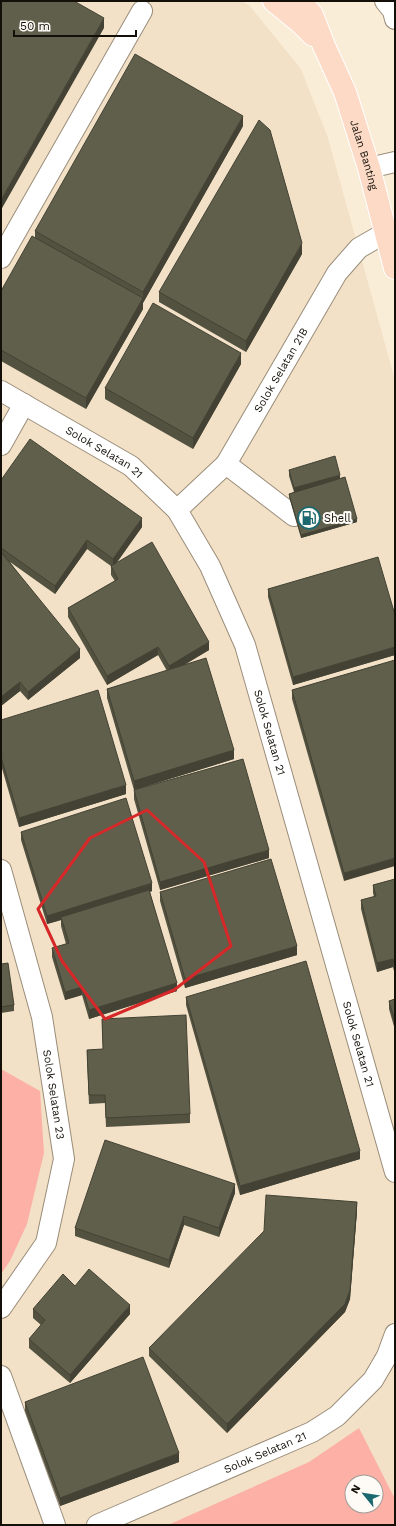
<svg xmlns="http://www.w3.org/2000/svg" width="396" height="1526" font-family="'Work Sans',sans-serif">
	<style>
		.built { fill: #f2e1c6; fill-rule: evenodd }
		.green { fill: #fcb0a6; fill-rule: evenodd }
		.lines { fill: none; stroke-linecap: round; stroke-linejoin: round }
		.minor-casing { stroke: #9a8d7a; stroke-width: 22 }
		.major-casing { stroke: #fff; stroke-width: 24 }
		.minor { stroke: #fff; stroke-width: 20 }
		.major { stroke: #fcdac6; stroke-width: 22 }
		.wall { fill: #535240 }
		.shaded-wall { fill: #434234 }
		.building { fill: #605f4b; stroke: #434234 }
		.marked { fill: none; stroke: #d62828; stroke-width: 3; stroke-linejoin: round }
		.labels { text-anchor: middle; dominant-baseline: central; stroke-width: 4; stroke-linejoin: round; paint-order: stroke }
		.street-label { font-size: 11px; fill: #141009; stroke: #fefbf7 }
		.poi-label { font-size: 11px; fill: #141009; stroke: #fefbf7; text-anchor: start }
	</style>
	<rect width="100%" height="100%" fill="#faedd8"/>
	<path class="built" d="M1,1H241L249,5L301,69L328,138L395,380V1524L391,1525H1ZM352,1482H376V1506H352Z"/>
	<path class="green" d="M1,1069L40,1091L44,1153L27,1224L10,1261L1,1274Z
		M359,1428L395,1499V1524L391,1525H168L309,1462ZM352,1482H376V1506H352Z"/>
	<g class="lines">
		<g class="minor-casing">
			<g id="minor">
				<path d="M385,1L393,11L395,19"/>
				<path d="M369,168L395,162"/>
				<path d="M1,258L142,11"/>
				<path id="s1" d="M1,391L131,466L177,510L210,566L245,645L395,1172"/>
				<path d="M1,445L24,404"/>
				<path d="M226,464L294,516"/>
				<path id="s2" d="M177,510L226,464L337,273L359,248L385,233"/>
				<path id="s3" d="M1,870L42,1017L64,1159L46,1243L1,1308"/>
				<path d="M1,1376L55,1525"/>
				<path id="s4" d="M97,1525L312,1432L337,1416L373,1380L387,1356L395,1334"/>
			</g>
		</g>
		<g class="major-casing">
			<g id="major">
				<path d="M274,1L301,23L313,35"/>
				<path id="s5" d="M300,1L312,15L324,46L345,92L369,168L395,268"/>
			</g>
		</g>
		<use href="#minor" class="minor"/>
		<use href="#major" class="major"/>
	</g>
	<path class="wall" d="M243,126L143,303V302V309L86,409L1,361V291L35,237V231Z
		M302,254L246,352L159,302V292Z
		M241,364L193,449L105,399V388Z
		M289,470L340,479L357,522L301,538L289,497V494L294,492L289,476Z
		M1,480L142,527L116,564L209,650L184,665L234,759L134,790L107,698V689L167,671L158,655L107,685L68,617V608L115,581L111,575V566L87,549L55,594L10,562L80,658L28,700L20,691L1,706Z
		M268,589L395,615V655L293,685L268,597Z
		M395,660L344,881L292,699V690Z
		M1,720L126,794L19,827L1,765Z
		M134,790L269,858L160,890L134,799Z
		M21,832L152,891L150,892L177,991L89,1019L82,995L65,1000L52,957V948L66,944L61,926V920L47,924L21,840Z
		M395,879V975L393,967L377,972L361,909V900L374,897L373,893V885Z
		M160,892L297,955L185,988L160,901Z
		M1,964L14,1005V1011L1,1013Z
		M186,997L360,1159L240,1195L186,1005Z
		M395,999V1030L389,1009V1001Z
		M102,1019L190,1114V1123L106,1127L105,1103L89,1104L87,1059V1050L103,1049Z
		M235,1193L219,1237L184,1225L169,1268L75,1236V1228Z
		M357,1211L350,1299L345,1312L227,1433L149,1356V1348Z
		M75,1286L130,1314L70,1383L29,1348V1339L41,1325L33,1318V1309Z
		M25,1402L179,1462L60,1506L25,1411Z"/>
	<path class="shaded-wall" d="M104,18V28L1,210V200Z
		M243,116V126L143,303V292Z
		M302,243V254L246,352V341Z
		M143,298V309L86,409V398Z
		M241,353V364L193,449V438Z
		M340,475V481L294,494V488Z
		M142,518V527L113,567V559Z
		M357,519V522L301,538V535Z
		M87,540V549L55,594V586Z
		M209,642V650L169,674V666Z
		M158,647V655L107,685V676Z
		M395,647V655L293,685V677Z
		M80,649V658L28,700V692Z
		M20,682V691L1,706V697Z
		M234,750V759L134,790V781Z
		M126,785V794L19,827V818Z
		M269,850V858L160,890V882Z
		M395,858V866L344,881V873Z
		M152,883V891L61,920V917V920L47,924V916Z
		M297,946V955L185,988V979Z
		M393,959V967L377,972V963Z
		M177,983V991L89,1019V1010Z
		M82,987V995L65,1000V992Z
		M360,1151V1159L240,1195V1186Z
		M235,1184V1193L219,1237V1228Z
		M357,1202V1211L350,1299L345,1312L227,1433V1424Z
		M184,1216V1225L169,1268V1260Z
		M130,1305V1314L70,1383V1375Z
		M179,1453V1462L60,1506V1498Z"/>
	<path class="building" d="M1,1H74L104,18L1,200Z
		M135,54L243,116L143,292L35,231Z
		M259,120L270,130L302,243L246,341L159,292Z
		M32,236L143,298L86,398L1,350V291Z
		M153,303L241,353L193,438L105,388Z
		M30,439L142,518L113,559L87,540L55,586L1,548V480Z
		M335,456L340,475L294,488L289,470Z
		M345,477L357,519L301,535L289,494Z
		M152,542L209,642L169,666L158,647L107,676L68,608L118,579L111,566Z
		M1,552L80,649L28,692L20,682L1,697Z
		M378,557L395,615V647L293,677L268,589Z
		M206,658L234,750L134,781L107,689Z
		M395,660V858L344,873L292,690Z
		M98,690L126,785L19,818L1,757V720Z
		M243,759L269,850L160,882L134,790Z
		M126,798L152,883L47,916L21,832Z
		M271,859L297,946L185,979L160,892Z
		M395,879V967L393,959L377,963L361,900L376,896L373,885Z
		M149,890L177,983L89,1010L82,987L65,992L52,948L69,943L61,917Z
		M306,961L360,1151L240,1186L186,997Z
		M8,963L14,1005L1,1007V964Z
		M395,999V1022L389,1001Z
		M186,1015L190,1114L106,1118L105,1095H89L87,1050L103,1049L102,1019Z
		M105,1140L235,1184L219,1228L184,1216L169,1260L75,1228Z
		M266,1195L357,1202L350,1290L345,1304L227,1424L149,1348L264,1231Z
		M89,1269L130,1305L70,1375L29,1339L45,1320L33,1309L63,1274L75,1286Z
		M143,1357L179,1453L60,1498L25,1402Z"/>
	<path class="marked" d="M147,810L204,862L231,946L174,990L105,1019L62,961L38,909L90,838Z"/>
	<defs>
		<g id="fuel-ring" transform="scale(1.15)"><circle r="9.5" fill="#fefbf7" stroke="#1c6870" stroke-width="1.5"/><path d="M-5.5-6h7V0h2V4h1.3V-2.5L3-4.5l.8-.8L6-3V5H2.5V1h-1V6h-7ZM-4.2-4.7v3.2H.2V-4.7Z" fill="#1c6870"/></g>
	</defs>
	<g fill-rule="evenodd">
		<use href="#fuel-ring" x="309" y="518"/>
	</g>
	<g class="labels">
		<g class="street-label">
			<text stroke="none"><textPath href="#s5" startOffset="168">Jalan Banting</textPath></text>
			<text stroke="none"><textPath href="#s2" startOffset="176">Solok Selatan 21B</textPath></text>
			<text stroke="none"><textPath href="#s1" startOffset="120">Solok Selatan 21</textPath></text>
			<text stroke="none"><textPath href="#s1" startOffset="456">Solok Selatan 21</textPath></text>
			<text stroke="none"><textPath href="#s1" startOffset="780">Solok Selatan 21</textPath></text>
			<text stroke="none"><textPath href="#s3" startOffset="231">Solok Selatan 23</textPath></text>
			<text stroke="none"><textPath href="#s4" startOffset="183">Solok Selatan 21</textPath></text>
		</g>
		<g class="poi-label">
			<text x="324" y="518">Shell</text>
		</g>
	</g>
	<rect width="396" height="1526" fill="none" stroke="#141009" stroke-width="4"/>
	<g transform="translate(364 1494) rotate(300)"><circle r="19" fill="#fefbf7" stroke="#a09d98"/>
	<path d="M0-3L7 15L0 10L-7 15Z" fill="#1c6870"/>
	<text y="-6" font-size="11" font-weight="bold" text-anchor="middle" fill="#141009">N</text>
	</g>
	<path d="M14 30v6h122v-6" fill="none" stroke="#141009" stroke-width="2"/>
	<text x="20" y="30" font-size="12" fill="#141009" stroke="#fefbf7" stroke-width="3" paint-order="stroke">50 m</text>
</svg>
